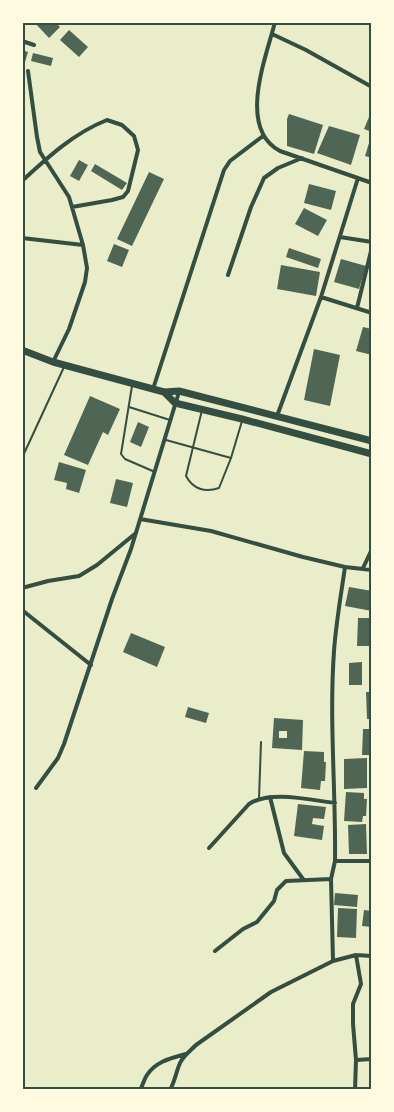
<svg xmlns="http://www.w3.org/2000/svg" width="394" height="1112" font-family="Poppins,sans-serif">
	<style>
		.building { fill: #4f6655; fill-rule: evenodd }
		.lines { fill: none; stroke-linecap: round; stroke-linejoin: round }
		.service { stroke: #344e41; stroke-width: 2 }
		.minor { stroke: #344e41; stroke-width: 4 }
		.trunk { stroke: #344e41; stroke-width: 7 }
		.neatline { fill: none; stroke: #344e41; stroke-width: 2 }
	</style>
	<rect width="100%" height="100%" fill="#e9edc9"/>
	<path class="building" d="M34,22H55L60,27L49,38Z
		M69,30L88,47L79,57L60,40Z
		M22,50L28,52L25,62L22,61Z
		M33,53L53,58L51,66L31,61Z
		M289,114L323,125L314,154L287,146V119Z
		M369,117L372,118V132L364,129Z
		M329,126L360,135L351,165L317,153Z
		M369,143L372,144V158L365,156Z
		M79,160L88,165L79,181L70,176Z
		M95,164L127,183L122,190L91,171Z
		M149,172L164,179L132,246L117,239Z
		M309,184L336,191L331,210L304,203Z
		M304,208L327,220L318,236L295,224Z
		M114,244L129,250L122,267L107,261Z
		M289,248L321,259L318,268L286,257Z
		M341,259L366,266L359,289L334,282Z
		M281,265L320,272L316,296L277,289Z
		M363,327L372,329V355L356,351Z
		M314,349L340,355L330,406L304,400Z
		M90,396L120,409L108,435L103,432L88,465L64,455Z
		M138,422L149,427L141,447L130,442Z
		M59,462L86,470L79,493L66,489L67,483L54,480Z
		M116,479L133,483L127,507L110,503Z
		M349,587L372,591V611L345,606Z
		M358,618H372V646H357Z
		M131,633L165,647L157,667L123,652Z
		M362,662V685H349V663Z
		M366,692H372V719H367Z
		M188,707L209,713L206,723L185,717Z
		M274,718L303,720L302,750L272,748ZM279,731H287V738H279Z
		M363,729H372V755H362Z
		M304,751L324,752V762H326L325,781H321L320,790L301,788Z
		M367,758V788L344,789V759Z
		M346,792L364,793V799H367L366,816H363L362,822L344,821Z
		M298,804L326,807L324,819L313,818L312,824L324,826L322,840L294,836Z
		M366,824L367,854H349L348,825Z
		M335,893L358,895L357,907L334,905Z
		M338,908L357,909L356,938L337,937Z
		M364,910L372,911V927L362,926Z"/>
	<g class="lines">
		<path class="service" d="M132,386L121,454L125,459L155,472
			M129,407L170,420
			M202,410L186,476C193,489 205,493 219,488L231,458L242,421
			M166,440L231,458
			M22,458L64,367
			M259,799L261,742"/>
		<path class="minor" d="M275,22C266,58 237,128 280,151L372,183
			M272,34L306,50L372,87
			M22,41L34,45
			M28,71L37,137L40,152L69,197L83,245L87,268L85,282L69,329L53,362
			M22,181C48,157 74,133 107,120L122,125L134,136L138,150L128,191L123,197L112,200L72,207
			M340,237L372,242
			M22,238L83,245
			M228,275L251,207L264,178L278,168L302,158
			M321,297L372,313
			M357,308L372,247
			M153,389L224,170L230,161L263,136
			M277,416L321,297L358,178
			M140,519L211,531L303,557L345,567L372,570
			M363,568L372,549
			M22,588L48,581L79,576L97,565L136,533
			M22,610L91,665
			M36,788L58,758L64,744L112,599L131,549L179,392
			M270,797L284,853L303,879
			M209,848L249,804C270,790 310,800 335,803
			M335,861C336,791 329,721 334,651C336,623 341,595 345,567
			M372,861H335L331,879L333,961L356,955L372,956
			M215,951L243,929L257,922L274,901L277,890L286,881L331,879
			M356,1060L372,1059
			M140,1090C143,1085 144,1079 147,1075C156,1061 172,1058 186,1054
			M170,1090C175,1081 176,1072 180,1063C183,1056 190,1051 196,1045L271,992L333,961
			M355,1090L356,1060L353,1024V1004L361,984L356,955"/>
		<path class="trunk" d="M22,350L53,362L153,389L164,392L179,391L372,441
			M164,392L175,403L242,419L372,454"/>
	</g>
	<rect width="394" height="1112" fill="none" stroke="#fefae0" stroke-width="48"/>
	<rect x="24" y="24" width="346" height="1064" class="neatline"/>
</svg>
